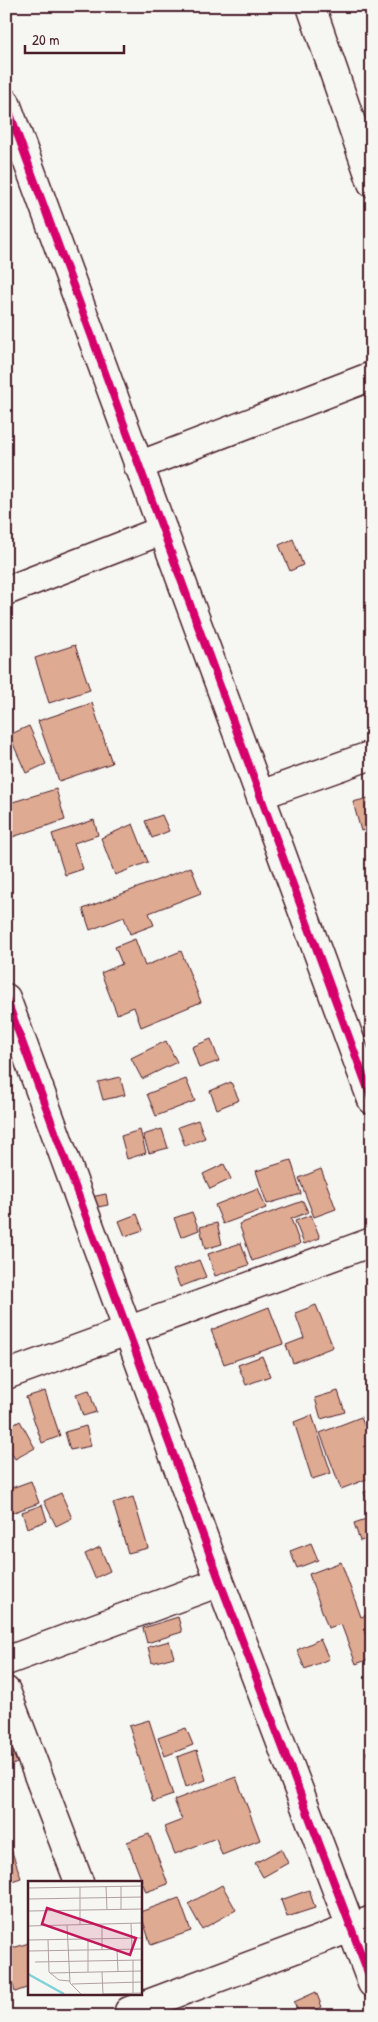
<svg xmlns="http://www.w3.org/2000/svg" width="378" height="2022" font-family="'Patrick Hand',sans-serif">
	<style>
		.building { fill: #deaa92; stroke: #4a1f2b }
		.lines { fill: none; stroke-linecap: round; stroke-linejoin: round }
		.minor-casing { stroke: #4a1f2b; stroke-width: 31 }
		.minor { stroke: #f6f6f2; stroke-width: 28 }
		.cycleway-casing { stroke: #f6f6f2; stroke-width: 11 }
		.cycleway { stroke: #d6006c; stroke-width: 8 }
		.inset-river { fill: none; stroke: #80d1d8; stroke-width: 2.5 }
		.inset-road { fill: none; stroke: #b1a0a2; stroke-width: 1 }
		.view { fill: #c2185b; fill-opacity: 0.15; stroke: #c2185b; stroke-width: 2.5 }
		.inset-edge { fill: none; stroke: #4a1f2b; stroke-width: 2.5 }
	</style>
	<rect width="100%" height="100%" fill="#f6f6f2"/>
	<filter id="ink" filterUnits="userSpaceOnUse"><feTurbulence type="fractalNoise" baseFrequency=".02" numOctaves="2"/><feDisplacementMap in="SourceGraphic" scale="10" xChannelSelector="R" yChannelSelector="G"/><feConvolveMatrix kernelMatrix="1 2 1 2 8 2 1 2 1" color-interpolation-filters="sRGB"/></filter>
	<g filter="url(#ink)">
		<path class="building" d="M293,539L303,565L290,571L279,545Z
			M75,645L90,690L49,703L35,658Z
			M92,703L112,763L59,781L38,721Z
			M29,726L46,764L26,773L9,735Z
			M56,789L65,820L6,839V804Z
			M372,797V828L361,831L353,802Z
			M162,815L169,831L152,838L145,821Z
			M94,820L98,835L74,843L83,869L65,875L52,834Z
			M133,824L148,862L115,875L101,838Z
			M191,867L201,893L149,913L154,925L130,934L124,917L90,930L83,909Z
			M135,939L145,966L181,951L201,1002L141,1027L134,1007L117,1014L101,973L122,964L115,947Z
			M211,1039L219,1061L199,1068L192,1047Z
			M166,1041L177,1062L142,1079L131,1058Z
			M120,1077L125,1095L103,1100L98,1082Z
			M186,1079L195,1101L156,1116L147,1094Z
			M231,1082L239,1100L217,1109L210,1091Z
			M198,1120L205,1138L185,1146L178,1127Z
			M162,1129L168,1148L149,1153L143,1135Z
			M140,1130L146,1153L127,1159L121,1136Z
			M291,1160L301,1194L267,1204L256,1171Z
			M224,1164L231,1179L210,1189L203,1174Z
			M321,1169L336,1209L314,1217L299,1178Z
			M258,1188L266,1208L223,1224L215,1205Z
			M106,1194L108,1205L83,1210L81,1199Z
			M303,1201L308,1212L291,1219L300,1244L252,1261L239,1224Z
			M192,1212L199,1230L181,1237L174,1218Z
			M137,1214L143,1230L125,1236L119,1221Z
			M311,1215L320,1238L304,1244L295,1221Z
			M217,1223L222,1244L205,1249L200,1227Z
			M241,1243L249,1265L215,1276L208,1254Z
			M199,1260L206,1277L180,1287L173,1270Z
			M316,1305L333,1347L293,1363L286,1345L304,1338L295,1313Z
			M269,1307L283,1344L224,1364L211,1330Z
			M262,1356L270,1376L246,1385L238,1365Z
			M89,1390L96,1412L83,1416L76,1394Z
			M45,1391L60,1436L42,1443L26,1397Z
			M338,1391L345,1412L321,1419L315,1398Z
			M372,1409V1425L367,1411Z
			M312,1415L331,1473L312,1479L294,1422Z
			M361,1417L372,1447V1477L341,1489L320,1433Z
			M20,1421L35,1448L15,1459L6,1443V1429Z
			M86,1426L91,1446L70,1450L65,1432Z
			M31,1481L39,1503L6,1515V1490Z
			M372,1489V1510H370L364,1492Z
			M61,1493L72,1518L56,1526L44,1501Z
			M133,1497L148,1548L128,1553L113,1503Z
			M42,1505L47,1521L27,1528L22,1512Z
			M372,1517V1538L360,1541L354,1523Z
			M311,1543L318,1560L297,1568L290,1551Z
			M100,1547L110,1571L95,1578L85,1554Z
			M341,1562L361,1617L372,1613V1628L364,1630L372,1651V1658L356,1664L341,1624L328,1628L309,1574Z
			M178,1617L182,1632L147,1643L143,1628Z
			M320,1639L329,1659L305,1669L297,1650Z
			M169,1641L174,1657L152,1663L148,1647Z
			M149,1720L173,1795L153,1802L129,1726Z
			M186,1728L193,1745L165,1756L158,1738Z
			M6,1736L17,1763L6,1768Z
			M197,1750L206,1780L186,1787L177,1757Z
			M372,1750V1768L366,1752Z
			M236,1777L260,1840L222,1855L216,1838L175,1854L164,1827L182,1820L174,1800Z
			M149,1834L168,1884L146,1892L127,1842Z
			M10,1846L21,1878L6,1883V1847Z
			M281,1849L288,1863L263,1877L255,1863Z
			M222,1885L236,1910L202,1929L188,1904Z
			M309,1890L315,1908L287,1917L281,1900Z
			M179,1898L191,1931L151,1945L140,1912Z
			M29,1943V1987L15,1992L6,1963V1950Z
			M316,1992L322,2007L300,2016L294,2002Z"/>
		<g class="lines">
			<g class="minor-casing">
				<path id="minor" d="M311,6L372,183
					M6,103L372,1100
					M138,466L372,376
					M6,591L163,530
					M260,795L372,755
					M6,998L220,1582L372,1983
					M6,1375L372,1242
					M6,1661L220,1582
					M6,1691L79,1882
					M129,2011L372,1920"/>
			</g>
			<use href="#minor" class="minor"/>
			<g class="cycleway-casing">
				<path id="cycleway" d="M6,103L372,1100
					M6,998L220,1582L372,1983"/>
			</g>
			<use href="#cycleway" class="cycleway"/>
		</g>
	</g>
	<g transform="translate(28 1881)">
		<rect width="114" height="114" fill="#f6f6f2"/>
		<path class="inset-river" d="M0,93L36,113"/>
		<path class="inset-road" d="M78,5L79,29M93,5V28M52,6V44M0,7L114,5M0,18L114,16M0,30L114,28M103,43L104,68M39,44L42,102L53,113M74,44V69M0,45L114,42M60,58V91M0,59L114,57M20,59L21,91L31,99L42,100M89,69L90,90M0,70L114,68M105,79V112M7,81L114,79M74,91L75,113M22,92L114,90M44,103L114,101M75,113L114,112"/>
		<path class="view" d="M19,27L108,57L102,74L14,43Z"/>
		<rect width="114" height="114" class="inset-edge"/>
	</g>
	<rect width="378" height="2022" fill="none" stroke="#f6f6f2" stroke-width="25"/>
	<rect x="12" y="12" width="353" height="1997" fill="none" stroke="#4a1f2b" stroke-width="2" filter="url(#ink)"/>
	<path d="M25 45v8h99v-8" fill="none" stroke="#4a1f2b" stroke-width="2.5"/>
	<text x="32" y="45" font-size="15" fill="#4a1f2b" stroke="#f6f6f2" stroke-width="4" paint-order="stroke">20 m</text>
</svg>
